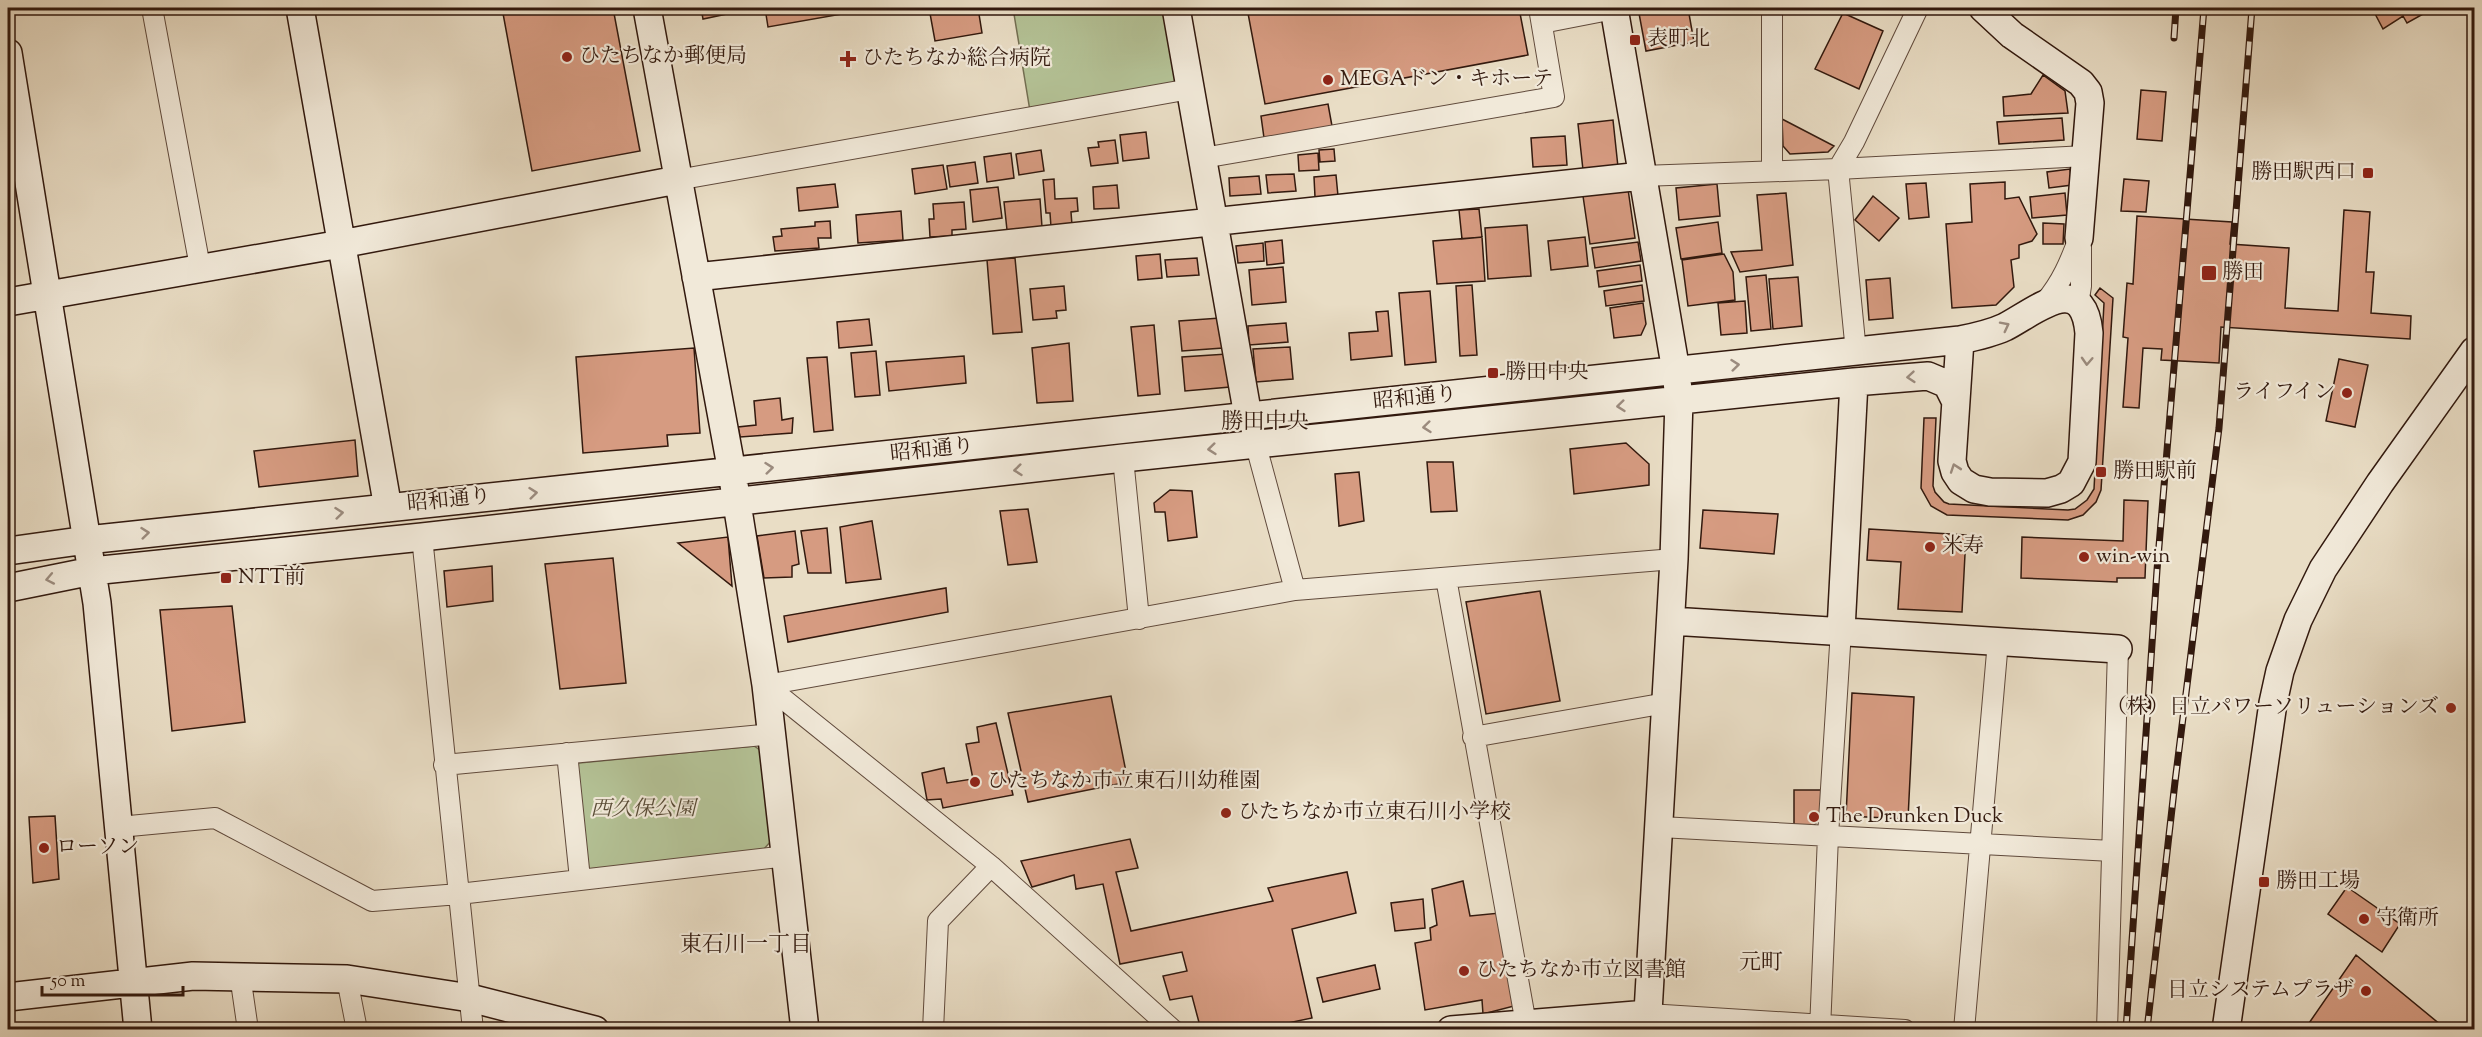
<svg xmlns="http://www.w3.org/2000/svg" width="2482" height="1037" font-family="'Sorts Mill Goudy','Noto Serif JP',serif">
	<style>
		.green { fill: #b4c296; stroke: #736e52; stroke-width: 1.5 }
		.building { fill: #d69b81; stroke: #32190e; stroke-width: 1.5 }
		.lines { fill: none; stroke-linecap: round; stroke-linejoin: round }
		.street-casing { stroke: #604a3c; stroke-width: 22 }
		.secondary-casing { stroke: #32190e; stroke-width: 30 }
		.street { stroke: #f1e9d9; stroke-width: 20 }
		.secondary { stroke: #f1e9d9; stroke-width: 27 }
		.rail-casing { stroke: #32190e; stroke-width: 7 }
		.rail { stroke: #f1e9d9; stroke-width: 4.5; stroke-dasharray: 14; stroke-linecap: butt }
		.oneway { stroke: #9b8b7e }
		.poi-dot { fill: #8f2418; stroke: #f1e9d9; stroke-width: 2 }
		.labels { text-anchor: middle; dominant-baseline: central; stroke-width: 4.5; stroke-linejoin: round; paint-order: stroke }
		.poi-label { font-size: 21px; fill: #32190e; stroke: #f1e9d9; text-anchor: start }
		.street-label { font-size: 21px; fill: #32190e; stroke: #f1e9d9 }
		.park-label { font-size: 21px; font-style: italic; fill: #594c37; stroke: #f1e9d9 }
		.neighbourhood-label { font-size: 22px; fill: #32190e; stroke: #f1e9d9 }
	</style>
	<rect width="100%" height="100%" fill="#e9ddc5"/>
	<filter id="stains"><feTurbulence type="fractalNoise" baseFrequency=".00333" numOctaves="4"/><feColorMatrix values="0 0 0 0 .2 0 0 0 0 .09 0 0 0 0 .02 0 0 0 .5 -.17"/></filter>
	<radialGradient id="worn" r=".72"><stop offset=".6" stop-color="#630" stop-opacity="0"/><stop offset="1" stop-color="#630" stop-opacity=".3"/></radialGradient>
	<path class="green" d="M1013,8H1164L1177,79L1174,89L1030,111Z
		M754,746L763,752L772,840L763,850L589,870L574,770L579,763Z"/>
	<path class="building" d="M502,8H613L640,151L532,171Z
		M701,8H745L746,10L703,19Z
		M765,8H876L768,27Z
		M929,8H978L982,33L935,41Z
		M1247,8H1519L1528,55L1265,104Z
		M1638,8H1688L1694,42L1646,51Z
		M2372,8H2434L2407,23L2403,16L2383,29Z
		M1843,13L1883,31L1859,89L1815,69Z
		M2043,75L2065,91L2068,113L2004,116L2003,97L2031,94Z
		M2141,90L2166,92L2162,141L2137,139Z
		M1328,104L1332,126L1264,138L1261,116Z
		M2062,118L2064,140L1999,144L1997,122Z
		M1782,119L1834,146L1828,152L1790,154L1783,146Z
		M1613,120L1618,167L1583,170L1578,124Z
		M1146,132L1149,158L1123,161L1120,135Z
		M1565,136L1567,165L1533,167L1531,138Z
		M1115,140L1118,163L1091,166L1088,148L1099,147L1098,142Z
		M1334,149L1335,161L1320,162L1319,150Z
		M1041,150L1044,171L1019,175L1016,154Z
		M1011,153L1014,178L987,182L984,157Z
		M1318,153L1319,170L1299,171L1298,155Z
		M975,162L978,183L950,187L947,166Z
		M943,165L947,189L915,194L912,169Z
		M2070,169L2072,185L2049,188L2047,172Z
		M1294,174L1296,191L1268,193L1266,175Z
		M1336,175L1338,196L1315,197L1314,177Z
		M1259,176L1261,194L1230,196L1229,178Z
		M1054,179L1055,199L1077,198L1078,211L1071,212L1072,225L1051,227L1050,213H1046L1043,180Z
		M2124,179L2149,181L2146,212L2121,211Z
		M2005,182V199L2019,197L2037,234L2032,241L2019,245V258L2011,260L2014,287L1996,305L1952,308L1946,224L1972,222L1970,184Z
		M1926,183L1929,217L1909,219L1906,184Z
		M835,184L838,207L799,211L797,188Z
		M1717,184L1720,216L1679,220L1676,188Z
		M1117,185L1119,208L1094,209L1093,187Z
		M998,187L1002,218L973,222L970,190Z
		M1628,189L1635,238L1590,244L1583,196Z
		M1786,193L1793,265L1740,272L1731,252L1762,250L1757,195Z
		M2065,193L2067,215L2032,218L2030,197Z
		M1873,196L1899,218L1879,241L1855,220Z
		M1040,199L1042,227L1007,230L1004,202Z
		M964,202L966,229L952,230V236L930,237L929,219H934L933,204Z
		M1479,209L1482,237L1462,239L1459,210Z
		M2344,210L2370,212L2366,272H2374L2371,313L2411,316L2410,339L2221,327L2219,363L2161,360L2162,349L2143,348L2139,408L2123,407L2128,338L2123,337L2127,283L2133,284L2137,216L2232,222L2230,244L2289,248L2285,308L2338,311Z
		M901,211L903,240L858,243L856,215Z
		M830,221L831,238H818L819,248L775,251L773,237L782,236L781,229L815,226V222Z
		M1718,222L1722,253L1681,259L1676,228Z
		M2043,223L2064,224L2063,244H2043Z
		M1527,225L1531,276L1488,279L1485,228Z
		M1482,237L1485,281L1437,284L1433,241Z
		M1585,237L1588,266L1551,270L1548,241Z
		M1282,240L1284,263L1267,265L1265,242Z
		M1638,242L1641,261L1595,268L1592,248Z
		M1263,243L1264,261L1238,263L1236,246Z
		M1160,254L1162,278L1138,280L1136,256Z
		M1724,254L1733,272L1735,300L1688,306L1682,260Z
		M1015,258L1022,332L993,334L987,260Z
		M1197,258L1199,275L1167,277L1165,260Z
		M1640,265L1642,281L1599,287L1597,271Z
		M1283,267L1286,302L1252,305L1249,270Z
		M1766,275L1771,329L1751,331L1746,277Z
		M1798,277L1802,326L1773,329L1769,279Z
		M1890,278L1893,318L1869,320L1866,280Z
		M1472,285L1477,355L1460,356L1456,286Z
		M1642,285L1644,301L1606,306L1604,291Z
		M1064,286L1066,310L1056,311L1057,318L1033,320L1030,289Z
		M2100,288L2113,298L2101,490L2096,502L2083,515L2068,520L1947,515L1931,506L1921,488L1924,418H1936L1933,486L1935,492L1944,502L1949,504L2068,510L2075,509L2087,500L2094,489L2104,303L2095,295Z
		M1430,291L1436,362L1405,365L1399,293Z
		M1745,301L1747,333L1721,335L1718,303Z
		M1643,303L1646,324L1641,335L1614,338L1610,308Z
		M1388,311L1392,356L1351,360L1349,333L1378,331L1376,312Z
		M1220,318L1223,348L1182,351L1179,321Z
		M869,319L872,345L839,348L837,322Z
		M1286,323L1288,342L1249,345L1248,326Z
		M1154,325L1160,394L1138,396L1131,327Z
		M1069,343L1073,401L1037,403L1032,348Z
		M1290,347L1293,379L1256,382L1253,349Z
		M694,348L700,433L667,435L668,446L583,453L576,357Z
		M876,351L880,395L855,397L851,353Z
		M1227,354L1230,387L1185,391L1182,357Z
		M964,356L966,383L889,391L886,362Z
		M827,357L833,430L814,432L807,358Z
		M2339,359L2368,365L2355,427L2326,421Z
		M780,398L782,420L793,418L792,433L740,437L738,427L756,425L754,401Z
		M355,440L358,476L259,487L254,451Z
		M1626,443L1649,464V485L1574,494L1570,449Z
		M1427,462H1453L1457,511L1431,512Z
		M1359,472L1364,521L1339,526L1335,474Z
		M1170,490L1192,491L1197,537L1168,541L1165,512H1155L1154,503Z
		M2124,500L2148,501L2145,578H2117V582L2021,578L2022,537L2123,541Z
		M1028,509L1037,562L1008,565L1000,511Z
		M1703,510L1778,514L1774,554L1700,548Z
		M872,521L881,579L846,583L840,527Z
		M827,528L831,573H808L801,531Z
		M1869,529L1966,535L1962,612L1898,609L1901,562L1867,560Z
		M795,531L799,564L792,566V577L764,578L757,536Z
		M728,537L732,586L678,543Z
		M613,558L626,683L560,689L545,564Z
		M492,566L493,601L447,607L444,571Z
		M946,588L948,612L788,642L784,616Z
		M1540,591L1560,701L1486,714L1466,602Z
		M232,606L245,722L172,731L160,610Z
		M1852,693L1914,697L1908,819L1846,816Z
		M1111,696L1128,782L1028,802L1008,713Z
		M996,723L1013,795L943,808L941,799L927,800L922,773L944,768L947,783L973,779L966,744L979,742L977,727Z
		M1794,790H1823L1822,817L1813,826L1794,825Z
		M55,816L59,879L33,883L29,817Z
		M1130,839L1138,868L1116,872L1131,931L1273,901L1268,888L1347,872L1356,913L1292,929L1312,1018L1255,1030H1201L1192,996L1170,1000L1163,976L1187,971L1182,952L1120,964L1103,884L1076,889L1074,875L1032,887L1021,861Z
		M1463,881L1470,916L1500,913L1514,1006L1483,1014L1482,1000L1425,1010L1415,943L1431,940L1430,928L1437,925L1432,889Z
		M2347,887L2400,924L2382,952L2328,914Z
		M1423,899L1425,928L1395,931L1391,903Z
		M2356,955L2447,1030H2307V1026Z
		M1375,965L1380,989L1323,1002L1317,978Z"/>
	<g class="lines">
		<g class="street-casing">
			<path id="street" d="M152,8L200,267
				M1772,8V170
				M1542,23L1614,9
				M1203,158L1554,97L1539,8
				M1642,176L1838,169L2086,156
				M677,180L1190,89
				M2045,302C2062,282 2070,262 2079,238
				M2078,305L2081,286V247
				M1856,352L1838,169L1854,142L1918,8
				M1248,416L1295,590
				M1123,458L1139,619
				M422,537L473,1030
				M1446,578L1526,1024L1537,1028
				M766,685L1295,590L1674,559
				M766,685L991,866L1173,1030
				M1473,737L1666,703
				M567,753L580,879
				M444,765L773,734
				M119,827L215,818L372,901L459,894L787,856
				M1660,827L2112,851
				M240,975L248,1030
				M347,979L357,1030
				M1648,1014L1905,1030
				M933,1030L938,921L991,866
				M1820,1030L1828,836L1841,630
				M1964,1030L1998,641
				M2107,1030L2118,649"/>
		</g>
		<g class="secondary-casing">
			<path id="secondary" d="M300,8L388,508
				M647,8L732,472L766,685L805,1030
				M1176,8L1248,416
				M1614,8L1676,371L1679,400L1674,559L1647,1030
				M1983,8L2012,35L2081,83L2088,92L2090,103L2079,238
				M8,53L97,603L138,1030
				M696,277L1642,176
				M8,302L341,244L677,180
				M8,551L87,540L1960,340C1975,337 1990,334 2005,327C2033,313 2083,268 2089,333L2082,462L2071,483L2061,489L2047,493L1990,492L1974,489L1961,481L1955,472L1952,461L1960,340
				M8,588L92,571L422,537L1123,458L1854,382L1928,376L1947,384L1955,400
				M1671,621L2118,649
				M1841,630L1854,382
				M8,997L193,976L347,979L470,998L595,1030
				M1451,1030L1648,1014
				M2226,1030L2273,703L2280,671L2298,620L2323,569L2380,483L2474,351"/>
		</g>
		<use href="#street" class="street"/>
		<use href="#secondary" class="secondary"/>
		<g class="rail-casing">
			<path id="rail" d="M2174,38L2176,8
				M2126,1030L2157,570L2204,8
				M2147,1030L2175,782L2219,428L2252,8"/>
		</g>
		<use href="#rail" class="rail"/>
	</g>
	<defs><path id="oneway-chevron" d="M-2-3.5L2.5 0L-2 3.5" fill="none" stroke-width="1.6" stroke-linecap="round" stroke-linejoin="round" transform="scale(1.5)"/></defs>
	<g class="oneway">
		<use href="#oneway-chevron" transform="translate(2005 326) rotate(-27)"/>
		<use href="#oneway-chevron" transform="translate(2087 361) rotate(93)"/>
		<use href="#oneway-chevron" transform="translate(1735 365) rotate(-6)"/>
		<use href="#oneway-chevron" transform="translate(1911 377) rotate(175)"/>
		<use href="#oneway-chevron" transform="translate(1621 406) rotate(174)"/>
		<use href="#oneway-chevron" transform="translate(1427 427) rotate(174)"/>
		<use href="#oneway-chevron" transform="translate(1212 449) rotate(174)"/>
		<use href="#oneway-chevron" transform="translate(769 468) rotate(-6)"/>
		<use href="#oneway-chevron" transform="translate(1955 468) rotate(-109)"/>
		<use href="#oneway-chevron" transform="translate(1018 470) rotate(174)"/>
		<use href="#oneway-chevron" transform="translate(533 493) rotate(-6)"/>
		<use href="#oneway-chevron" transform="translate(339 513) rotate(-6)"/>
		<use href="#oneway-chevron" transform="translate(145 533) rotate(-6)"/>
		<use href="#oneway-chevron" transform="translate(50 579) rotate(169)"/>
	</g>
	<g class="poi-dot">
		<rect x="1629" y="34" width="12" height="12" rx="3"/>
		<circle cx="567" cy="57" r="6"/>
		<path d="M845 50h6v6h6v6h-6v6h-6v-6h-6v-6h6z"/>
		<circle cx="1328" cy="80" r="6"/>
		<rect x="2362" y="167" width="12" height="12" rx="3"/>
		<rect x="2201" y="265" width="16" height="16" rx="3"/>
		<rect x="1487" y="367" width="12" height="12" rx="3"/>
		<circle cx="2347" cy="393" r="6"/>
		<rect x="2095" y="466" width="12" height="12" rx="3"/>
		<circle cx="1930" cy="547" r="6"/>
		<circle cx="2084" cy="557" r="6"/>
		<rect x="220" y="572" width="12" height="12" rx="3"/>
		<circle cx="2451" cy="708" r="6"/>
		<circle cx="975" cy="782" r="6"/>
		<circle cx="1226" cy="813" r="6"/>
		<circle cx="1814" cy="817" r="6"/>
		<circle cx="44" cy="848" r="6"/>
		<rect x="2258" y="876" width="12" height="12" rx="3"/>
		<circle cx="2364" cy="919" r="6"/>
		<circle cx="1464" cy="971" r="6"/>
		<circle cx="2366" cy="991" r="6"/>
	</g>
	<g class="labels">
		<g class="poi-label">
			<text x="1647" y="40">表町北</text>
			<text x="579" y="57">ひたちなか郵便局</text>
			<text x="862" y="59">ひたちなか総合病院</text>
			<text x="1340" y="80">MEGAドン・キホーテ</text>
			<text x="2356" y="173" text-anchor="end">勝田駅西口</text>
			<text x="2222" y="273">勝田</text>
			<text x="1505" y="373">勝田中央</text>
			<text x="2335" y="393" text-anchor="end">ライフイン</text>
			<text x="2113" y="472">勝田駅前</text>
			<text x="1942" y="547">米寿</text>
			<text x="2096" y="557">win-win</text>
			<text x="238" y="578">NTT前</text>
			<text x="2439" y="708" text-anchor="end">（株）日立パワーソリューションズ</text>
			<text x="987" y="782">ひたちなか市立東石川幼稚園</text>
			<text x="1238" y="813">ひたちなか市立東石川小学校</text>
			<text x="1826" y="817">The Drunken Duck</text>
			<text x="56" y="848">ローソン</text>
			<text x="2276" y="882">勝田工場</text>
			<text x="2376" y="919">守衛所</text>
			<text x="1476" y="971">ひたちなか市立図書館</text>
			<text x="2354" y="991" text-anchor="end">日立システムプラザ</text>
		</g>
		<g class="street-label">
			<text transform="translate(1415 399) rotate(-6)">昭和通り</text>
			<text transform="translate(932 451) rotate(-6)">昭和通り</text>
			<text transform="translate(449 501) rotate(-6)">昭和通り</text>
		</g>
		<g class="park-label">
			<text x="643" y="810">西久保公園</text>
		</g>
		<g class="neighbourhood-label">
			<text x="1265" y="423">勝田中央</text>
			<text x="746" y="946">東石川一丁目</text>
			<text x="1761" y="964">元町</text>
		</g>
	</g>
	<rect width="2482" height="1037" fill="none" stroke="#e9ddc5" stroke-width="30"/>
	<rect x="9" y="9" width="2464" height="1019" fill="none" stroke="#32190e" stroke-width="3"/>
	<rect x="15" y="15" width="2452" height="1007" fill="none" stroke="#32190e" stroke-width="1.5"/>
	<path d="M42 986v9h141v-9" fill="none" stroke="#32190e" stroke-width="3"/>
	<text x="51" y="986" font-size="18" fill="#32190e" stroke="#f1e9d9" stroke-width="4.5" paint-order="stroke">50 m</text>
	<rect width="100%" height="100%" filter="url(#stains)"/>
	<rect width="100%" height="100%" fill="url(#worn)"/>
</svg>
